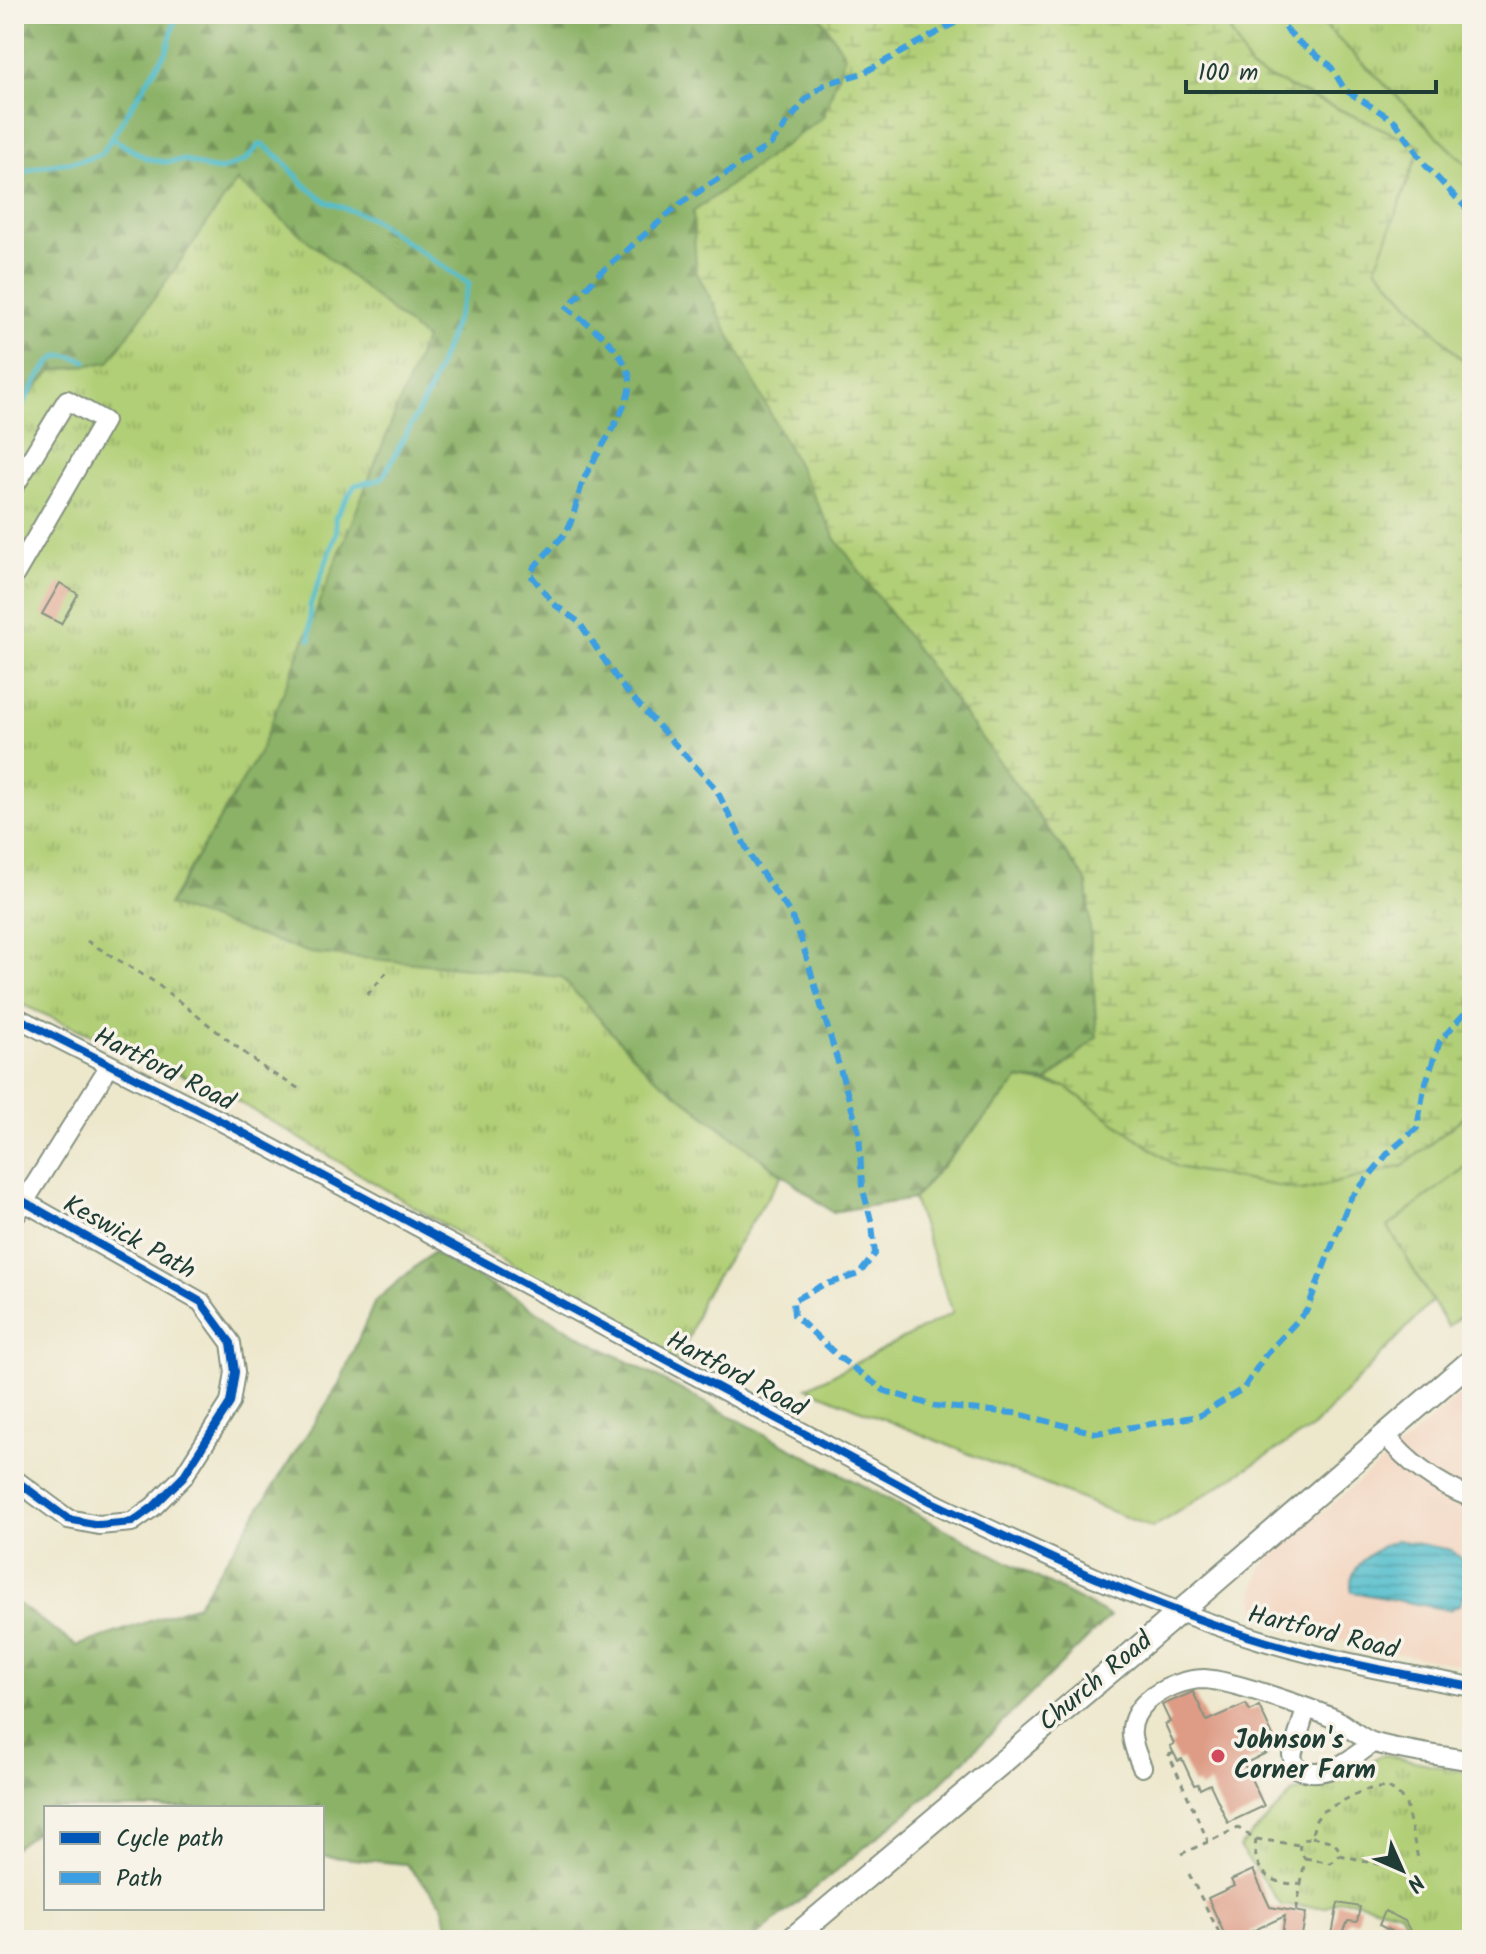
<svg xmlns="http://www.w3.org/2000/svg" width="1486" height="1954" font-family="Kalam,sans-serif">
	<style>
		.built { fill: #f3d4bf }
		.grass { fill: #b1cf76; stroke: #688655; stroke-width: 2 }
		.forest { fill: url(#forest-firs); stroke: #56784e; stroke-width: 2 }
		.wetland { fill: url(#wetland-marsh); stroke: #688655; stroke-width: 2 }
		.park { fill: url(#park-tufts); stroke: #688655; stroke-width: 2 }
		.water { fill: url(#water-rules); stroke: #387e80; stroke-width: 2 }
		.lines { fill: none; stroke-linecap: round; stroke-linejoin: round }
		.stream { stroke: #52becd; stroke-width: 5 }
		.building { fill: #de9b85 }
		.minor-casing { stroke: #869280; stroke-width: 22 }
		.major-casing { stroke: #869280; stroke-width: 26 }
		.path { stroke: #869280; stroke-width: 3; stroke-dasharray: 6 6; stroke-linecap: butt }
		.minor { stroke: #fff; stroke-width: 18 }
		.major { stroke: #fff; stroke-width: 22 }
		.quiet { stroke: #3c9ee2; stroke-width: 6; stroke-dasharray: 12 6; stroke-linecap: butt }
		.cycleway-casing { stroke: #f7f3e8; stroke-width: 13 }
		.cycleway { stroke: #0057b8; stroke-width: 8 }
		.poi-dot { fill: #d1495b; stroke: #f7f3e8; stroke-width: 3 }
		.labels { text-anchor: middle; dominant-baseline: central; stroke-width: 7; stroke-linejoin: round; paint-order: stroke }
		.street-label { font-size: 26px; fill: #1f3d34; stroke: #f7f3e8 }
		.poi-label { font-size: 26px; font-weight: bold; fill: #1f3d34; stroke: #f7f3e8; text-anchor: start }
	</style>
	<defs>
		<pattern id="forest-firs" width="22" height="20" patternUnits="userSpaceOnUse" patternTransform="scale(2)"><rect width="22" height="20" fill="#8cb267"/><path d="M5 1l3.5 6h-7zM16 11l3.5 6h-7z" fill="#729256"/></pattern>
		<pattern id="wetland-marsh" width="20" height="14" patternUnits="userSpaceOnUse" patternTransform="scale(2)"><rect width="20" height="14" fill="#b1cf76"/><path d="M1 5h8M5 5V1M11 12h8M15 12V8" fill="none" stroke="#8fa962"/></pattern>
		<pattern id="park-tufts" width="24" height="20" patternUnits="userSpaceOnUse" patternTransform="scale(2)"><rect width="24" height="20" fill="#b1cf76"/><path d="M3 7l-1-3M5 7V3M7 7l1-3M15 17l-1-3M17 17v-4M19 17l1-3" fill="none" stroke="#8fa962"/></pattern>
		<pattern id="water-rules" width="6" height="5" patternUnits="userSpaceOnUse" patternTransform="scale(2)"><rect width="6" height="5" fill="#52becd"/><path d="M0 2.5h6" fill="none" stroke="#439ca7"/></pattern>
	</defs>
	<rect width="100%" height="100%" fill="#f7f3e8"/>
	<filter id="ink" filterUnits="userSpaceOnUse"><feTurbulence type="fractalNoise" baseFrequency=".0125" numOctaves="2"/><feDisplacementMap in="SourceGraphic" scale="16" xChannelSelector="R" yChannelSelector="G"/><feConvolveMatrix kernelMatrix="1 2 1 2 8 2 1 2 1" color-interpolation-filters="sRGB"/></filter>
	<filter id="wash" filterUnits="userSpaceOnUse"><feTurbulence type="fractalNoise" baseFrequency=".006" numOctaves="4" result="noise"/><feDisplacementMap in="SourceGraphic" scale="32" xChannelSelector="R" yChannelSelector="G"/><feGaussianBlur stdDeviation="1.8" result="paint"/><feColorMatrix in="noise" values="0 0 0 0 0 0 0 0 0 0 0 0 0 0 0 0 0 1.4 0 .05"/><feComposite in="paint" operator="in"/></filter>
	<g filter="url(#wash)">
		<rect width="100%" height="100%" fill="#ede7cc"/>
		<path class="built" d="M1472,1385V1667L1379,1650L1274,1622L1257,1610L1254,1598L1255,1588L1263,1567L1271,1557Z"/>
		<path class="grass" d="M1221,14H1313L1472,170V371L1375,267L1421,146L1251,70Z
			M1019,1079L1066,1087L1177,1166H1403L1472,1110V1162L1388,1227L1432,1301L1313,1427L1152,1528L807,1388L953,1313L913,1199Z"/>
		<path class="forest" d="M14,14H819L845,55L823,117L693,212L836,539L1087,882L1097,1037L1047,1082L1019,1079L913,1199L832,1212L647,1071L561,977L310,953L168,906L259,753L237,181L109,362L51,371L14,414Z
			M433,1252L598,1346L1110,1616L933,1791L752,1940H450L442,1903L406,1864L322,1856V1808H46V1824L14,1848V1601L77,1646L197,1605L338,1386L375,1301Z"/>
		<path class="wetland" d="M819,14H1221L1251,70L1421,146L1376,267L1472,371V1110L1403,1166L1303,1191L1177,1167L1066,1087L1047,1082L1097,1037L1087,882L836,539L696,271L693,212L823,117L845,55Z"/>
		<path class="park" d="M1313,14H1472V170Z
			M237,181L425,339L259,753L168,905L310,953L561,977L647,1071L782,1175L702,1299L690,1335L675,1363L226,1094L14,1001V414L51,371L109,362Z
			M1472,1162V1306L1448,1327L1388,1227Z
			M1386,1755L1472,1773L1471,1940H1417L1400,1912L1350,1900H1339L1327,1907L1282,1906L1239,1847L1294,1792L1323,1788L1343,1779L1379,1756Z"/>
		<path class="water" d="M1397,1540L1451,1550L1462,1559L1467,1586L1459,1605L1449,1610L1352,1592C1345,1567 1377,1547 1397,1540Z"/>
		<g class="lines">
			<path class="stream" d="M111,138L146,158L163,162L185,160L207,168L221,170L246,160L259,145H263L279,157L306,186L327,202L369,217L469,284L429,392L383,477L375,481L355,485L335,518L336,532L331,549L310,606V639
				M14,179C38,158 75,168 102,153L167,50L177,14
				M14,420C23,406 45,360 60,356C68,354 79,359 86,361"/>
		</g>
		<g id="blocks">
			<path class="building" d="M60,583L78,594L61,624L42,614Z
				M1193,1692L1207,1721L1246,1704L1250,1711L1259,1706L1278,1747L1244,1764L1264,1806L1228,1823L1210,1784L1200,1789L1198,1784L1194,1785L1182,1759L1178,1761L1170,1746L1174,1744L1165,1724L1170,1722L1162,1705Z
				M1253,1870L1270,1907L1306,1913L1301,1940H1281L1285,1916L1250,1932L1254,1940H1227L1208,1898L1234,1886L1231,1880Z
				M1338,1903L1360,1907L1357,1922L1348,1921L1340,1940H1331Z
				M1385,1911L1405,1921L1415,1940H1398L1393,1932L1379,1925Z"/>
		</g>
	</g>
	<g filter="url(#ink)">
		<use href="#blocks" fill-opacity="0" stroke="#869280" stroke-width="2"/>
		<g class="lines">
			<g class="minor-casing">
				<path id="minor" d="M14,487L67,400L104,421L14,576
					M14,1016L221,1121L932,1502C1041,1554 1149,1606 1264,1641C1332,1661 1402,1674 1472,1687
					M14,1218L110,1065
					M1385,1434C1408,1464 1437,1484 1472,1498
					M14,1479L68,1519L99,1525L132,1522L153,1507L183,1477L230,1403L235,1372L231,1343L201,1302L23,1201
					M1306,1709L1292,1755L1295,1768C1324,1781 1350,1761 1372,1743
					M1142,1767C1131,1742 1124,1723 1147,1701C1160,1689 1186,1679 1204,1679C1230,1680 1307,1707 1333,1718C1348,1725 1360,1739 1375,1743C1406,1752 1440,1755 1472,1761"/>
			</g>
			<g class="major-casing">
				<path id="major" d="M791,1940L1138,1648L1472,1360"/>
			</g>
			<path class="path" d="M87,941L153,981L265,1069L303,1091
				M367,995L387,972
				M1174,1753L1169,1755L1208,1841
				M1312,1837C1324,1840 1339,1840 1340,1855L1409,1871
				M1256,1839C1251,1872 1271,1885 1301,1884L1296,1912
				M1181,1854L1238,1828L1256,1839L1299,1845
				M1305,1858L1331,1863L1340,1855
				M1189,1874L1223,1940
				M1301,1884L1305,1858C1299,1852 1298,1847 1302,1840L1311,1837L1316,1820L1323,1811L1364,1790L1387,1787L1398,1794L1406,1805L1419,1863
				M1368,1940H1371"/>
			<use href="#minor" class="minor"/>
			<use href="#major" class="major"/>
			<path class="quiet" d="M971,14L863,73L825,84L806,99L771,144L680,204L599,274L567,308C590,326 620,345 629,374C637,401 595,453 584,479C577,495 575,518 566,532C555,547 540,557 530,574L555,605L579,622L621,685L716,789L752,859L790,913L800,936L859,1132L862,1186L872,1224L875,1254L859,1274L821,1286L793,1301L794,1315L840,1358L885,1391L935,1406L1014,1413L1096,1433L1199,1416L1244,1388L1264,1357L1307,1310L1350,1199L1389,1152L1417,1128L1424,1088L1440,1041L1472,1005
				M1273,14L1297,41L1330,65L1345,90L1395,121L1426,166L1472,214"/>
			<g class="cycleway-casing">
				<path id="cycleway" d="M14,1016L221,1121L932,1502C1041,1554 1149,1606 1264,1641C1332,1661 1402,1674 1472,1687
					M14,1479L68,1519L99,1525L132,1522L153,1507L183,1477L230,1403L235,1372L231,1343L201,1302L23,1201"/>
			</g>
			<use href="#cycleway" class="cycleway"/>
		</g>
	</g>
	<circle class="poi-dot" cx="1218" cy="1756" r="8"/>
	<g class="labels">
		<g class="street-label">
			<text transform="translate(164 1070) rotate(27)">Hartford Road</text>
			<text transform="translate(129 1238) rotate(29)">Keswick Path</text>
			<text transform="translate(736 1375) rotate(28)">Hartford Road</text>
			<text transform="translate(1323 1633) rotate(14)">Hartford Road</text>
			<text transform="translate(1096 1682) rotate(-40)">Church Road</text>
		</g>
		<g class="poi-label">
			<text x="1234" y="1741">Johnson's<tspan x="1234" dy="30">Corner Farm</tspan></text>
		</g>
	</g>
	<rect width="1486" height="1954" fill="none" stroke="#f7f3e8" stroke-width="48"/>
	<rect x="44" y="1806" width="280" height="104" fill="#f7f3e8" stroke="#a1aaa0" stroke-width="2"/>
	<rect x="60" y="1832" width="40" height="12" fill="#0057b8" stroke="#a1aaa0" stroke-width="2"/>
	<text x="116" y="1846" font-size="24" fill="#1f3d34">Cycle path</text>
	<rect x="60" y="1872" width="40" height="12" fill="#3c9ee2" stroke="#a1aaa0" stroke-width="2"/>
	<text x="116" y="1886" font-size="24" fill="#1f3d34">Path</text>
	<g transform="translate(1402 1870) rotate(135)" stroke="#f7f3e8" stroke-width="6" paint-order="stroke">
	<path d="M0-6L14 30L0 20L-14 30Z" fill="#1f3d34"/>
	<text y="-12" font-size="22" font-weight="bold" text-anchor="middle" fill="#1f3d34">N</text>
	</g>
	<path d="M1186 80v12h250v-12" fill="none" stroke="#1f3d34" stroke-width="4"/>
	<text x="1198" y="80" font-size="24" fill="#1f3d34" stroke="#f7f3e8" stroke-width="6" paint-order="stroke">100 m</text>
</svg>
